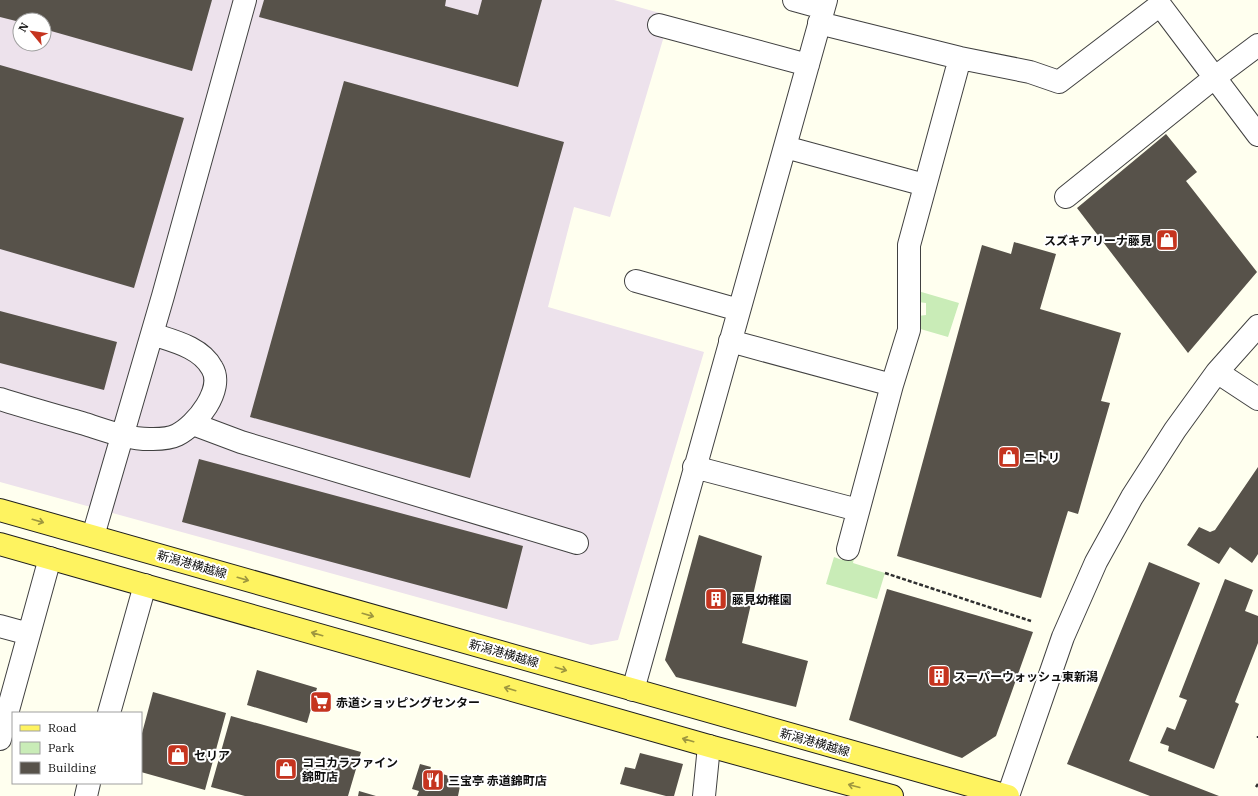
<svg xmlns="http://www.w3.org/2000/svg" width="1258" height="796" font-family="'IBM Plex Serif','Noto Sans JP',serif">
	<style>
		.industrial { fill: #ede2ec; fill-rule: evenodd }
		.green { fill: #c9ecb7 }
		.building { fill: #57524a }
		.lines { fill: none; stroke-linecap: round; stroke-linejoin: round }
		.minor-casing { stroke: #414141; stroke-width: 24 }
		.major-casing { stroke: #1f1f1f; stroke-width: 24 }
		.path { stroke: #303030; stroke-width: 2.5; stroke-dasharray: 4 2; stroke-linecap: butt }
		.minor { stroke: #fff; stroke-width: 22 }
		.major { stroke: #fef360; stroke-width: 22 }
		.oneway { stroke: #9e973f }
		.labels { text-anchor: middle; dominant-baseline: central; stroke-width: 4; stroke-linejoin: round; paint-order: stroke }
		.poi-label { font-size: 12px; font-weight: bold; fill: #0e0e0e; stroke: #fff; text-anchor: start }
		.street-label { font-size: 12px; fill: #0e0e0e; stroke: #fff }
	</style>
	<rect width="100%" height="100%" fill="#ffffef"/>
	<path class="industrial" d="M0,0H614L670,16L610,217L574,207L548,307L704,352L618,640L591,645L0,482ZM20,20H44V44H20Z"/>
	<path class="green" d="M918,291L959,303L948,337L917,328L918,316L926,315V303L918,302Z
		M845,551L855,554L853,563L885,573L877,599L826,584L834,557L842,560Z"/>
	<path class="building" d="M0,0H212L192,71L44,29V20H20V22L0,17Z
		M264,0H446L445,6L478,15L482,0H542L518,87L259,17Z
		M0,65L184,118L134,288L0,249Z
		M344,81L564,142L470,478L250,417Z
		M1166,134L1197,172L1186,181L1257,272L1188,353L1077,208Z
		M1014,242L1056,254L1040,309L1121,333L1101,401L1110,403L1078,514L1068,511L1041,598L897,556L982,245L1011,254Z
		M0,311L117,342L104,390L0,363Z
		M199,459L523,546L507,609L182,522Z
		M1258,467V554L1252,563L1230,547L1219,564L1187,545L1199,527L1210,532L1215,530Z
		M699,535L762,556L742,643L808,661L796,707L676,677L665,660Z
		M1149,562L1200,583L1129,761L1219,796H1150L1067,764Z
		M1225,579L1253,590L1245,611L1258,616V643L1235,702L1239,704L1214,769L1168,751L1169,746L1160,743L1167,727L1175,730L1187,700L1179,697Z
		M887,589L1033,632L996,736L962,758L849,720Z
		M257,670L317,688L307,723L247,705Z
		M153,692L226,713L205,790L141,772V737Z
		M231,716L361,752L348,796H245L211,787Z
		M640,753L683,764L674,796H666L620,784L625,767L635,769Z
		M420,764L431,767L430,770L452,777L450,783L460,786L458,796H417L419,791L412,789Z
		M359,791L376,796H358Z"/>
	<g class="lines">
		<g class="minor-casing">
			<path id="minor" d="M794,0L823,8
				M819,23L960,58L1030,72L1059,82L1160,5L1258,135
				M659,25L808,65
				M785,147L925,185
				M1066,197L1214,78L1258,45
				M636,281L739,310
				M730,341L892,385
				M1217,372L1258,399
				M0,399C28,408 57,416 85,424C107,431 130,440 153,439C160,439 171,438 177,435C196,426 225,389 212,368C201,347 173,341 152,334
				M193,424L241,442L577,543
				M694,467L858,510
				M93,536L163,296L245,0
				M848,549L892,385L909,330V245L960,58
				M0,626L29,634
				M633,690L826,0
				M109,713L145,585
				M0,739L50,558
				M86,796L89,783
				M704,796L709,746
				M1008,796L1063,637L1096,562L1132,497L1175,430L1217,372L1258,326"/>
		</g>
		<g class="major-casing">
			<path id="major" d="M0,510L1008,796
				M0,544L709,746L892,796"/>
		</g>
		<path class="path" d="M885,573L1031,621
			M1258,736V738
			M1256,787L1258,784"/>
		<use href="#minor" class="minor"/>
		<use href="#major" class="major"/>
	</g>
	<defs><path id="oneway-shaft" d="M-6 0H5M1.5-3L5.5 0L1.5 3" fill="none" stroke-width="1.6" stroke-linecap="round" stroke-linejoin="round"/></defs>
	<g class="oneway">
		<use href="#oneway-shaft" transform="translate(38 521) rotate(16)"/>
		<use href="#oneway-shaft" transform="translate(243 579) rotate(16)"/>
		<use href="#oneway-shaft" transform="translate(368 615) rotate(16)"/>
		<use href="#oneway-shaft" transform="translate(317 634) rotate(-164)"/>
		<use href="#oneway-shaft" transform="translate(561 669) rotate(16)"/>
		<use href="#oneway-shaft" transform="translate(510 689) rotate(-164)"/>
		<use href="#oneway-shaft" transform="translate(688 740) rotate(-164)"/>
		<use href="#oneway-shaft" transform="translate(854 786) rotate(-165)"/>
	</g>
	<defs>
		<g id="shop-square" transform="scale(1.15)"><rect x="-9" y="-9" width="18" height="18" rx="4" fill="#c5341f" stroke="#fff"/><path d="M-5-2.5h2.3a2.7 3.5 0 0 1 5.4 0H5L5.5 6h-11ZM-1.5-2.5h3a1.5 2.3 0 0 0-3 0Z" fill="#fff"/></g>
		<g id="building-square" transform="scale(1.15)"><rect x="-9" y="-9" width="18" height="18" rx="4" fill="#c5341f" stroke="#fff"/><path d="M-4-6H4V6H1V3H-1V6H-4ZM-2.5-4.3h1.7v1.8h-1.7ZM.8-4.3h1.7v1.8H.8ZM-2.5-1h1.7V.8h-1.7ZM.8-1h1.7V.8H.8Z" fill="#fff"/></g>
		<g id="supermarket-square" transform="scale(1.15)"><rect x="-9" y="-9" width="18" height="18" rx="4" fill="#c5341f" stroke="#fff"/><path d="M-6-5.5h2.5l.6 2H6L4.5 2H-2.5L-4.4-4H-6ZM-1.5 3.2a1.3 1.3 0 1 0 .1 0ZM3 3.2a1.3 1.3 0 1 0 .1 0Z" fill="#fff"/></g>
		<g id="restaurant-square" transform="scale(1.15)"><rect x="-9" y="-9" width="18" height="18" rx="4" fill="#c5341f" stroke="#fff"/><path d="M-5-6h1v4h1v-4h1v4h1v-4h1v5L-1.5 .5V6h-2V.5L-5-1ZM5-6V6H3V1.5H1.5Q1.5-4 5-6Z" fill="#fff"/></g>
	</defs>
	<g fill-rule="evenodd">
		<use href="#shop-square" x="1167" y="240"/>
		<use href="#shop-square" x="1009" y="457"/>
		<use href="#building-square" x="716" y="599"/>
		<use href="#building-square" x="939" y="676"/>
		<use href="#supermarket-square" x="321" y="702"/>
		<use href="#shop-square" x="178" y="755"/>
		<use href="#shop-square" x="286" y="769"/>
		<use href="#restaurant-square" x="433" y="780"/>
	</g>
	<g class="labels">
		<g class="poi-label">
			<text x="1152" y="240" text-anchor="end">スズキアリーナ藤見</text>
			<text x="1024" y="457">ニトリ</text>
			<text x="732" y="599">藤見幼稚園</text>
			<text x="954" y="676">スーパーウォッシュ東新潟</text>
			<text x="336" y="702">赤道ショッピングセンター</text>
			<text x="194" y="755">セリア</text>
			<text x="302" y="762">ココカラファイン<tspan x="302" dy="14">錦町店</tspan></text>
			<text x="448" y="780">三宝亭 赤道錦町店</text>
		</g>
		<g class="street-label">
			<text transform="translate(192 564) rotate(16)">新潟港横越線</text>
			<text transform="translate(504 653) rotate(16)">新潟港横越線</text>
			<text transform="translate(815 742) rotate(16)">新潟港横越線</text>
		</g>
	</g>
	<rect x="12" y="712" width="130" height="72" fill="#ffffff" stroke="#9f9f9f"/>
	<rect x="20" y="725" width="20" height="6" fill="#fef360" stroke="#9f9f9f"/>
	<text x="48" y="732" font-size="12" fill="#0e0e0e">Road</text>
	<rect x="20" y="742" width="20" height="12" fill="#c9ecb7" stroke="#9f9f9f"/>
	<text x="48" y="752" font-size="12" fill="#0e0e0e">Park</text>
	<rect x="20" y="762" width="20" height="12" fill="#57524a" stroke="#9f9f9f"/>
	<text x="48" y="772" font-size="12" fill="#0e0e0e">Building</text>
	<g transform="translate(32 32) rotate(299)"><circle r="19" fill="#ffffff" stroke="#9f9f9f"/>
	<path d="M0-3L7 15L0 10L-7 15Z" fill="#c5341f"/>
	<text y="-6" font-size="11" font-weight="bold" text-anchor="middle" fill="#0e0e0e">N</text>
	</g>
</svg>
